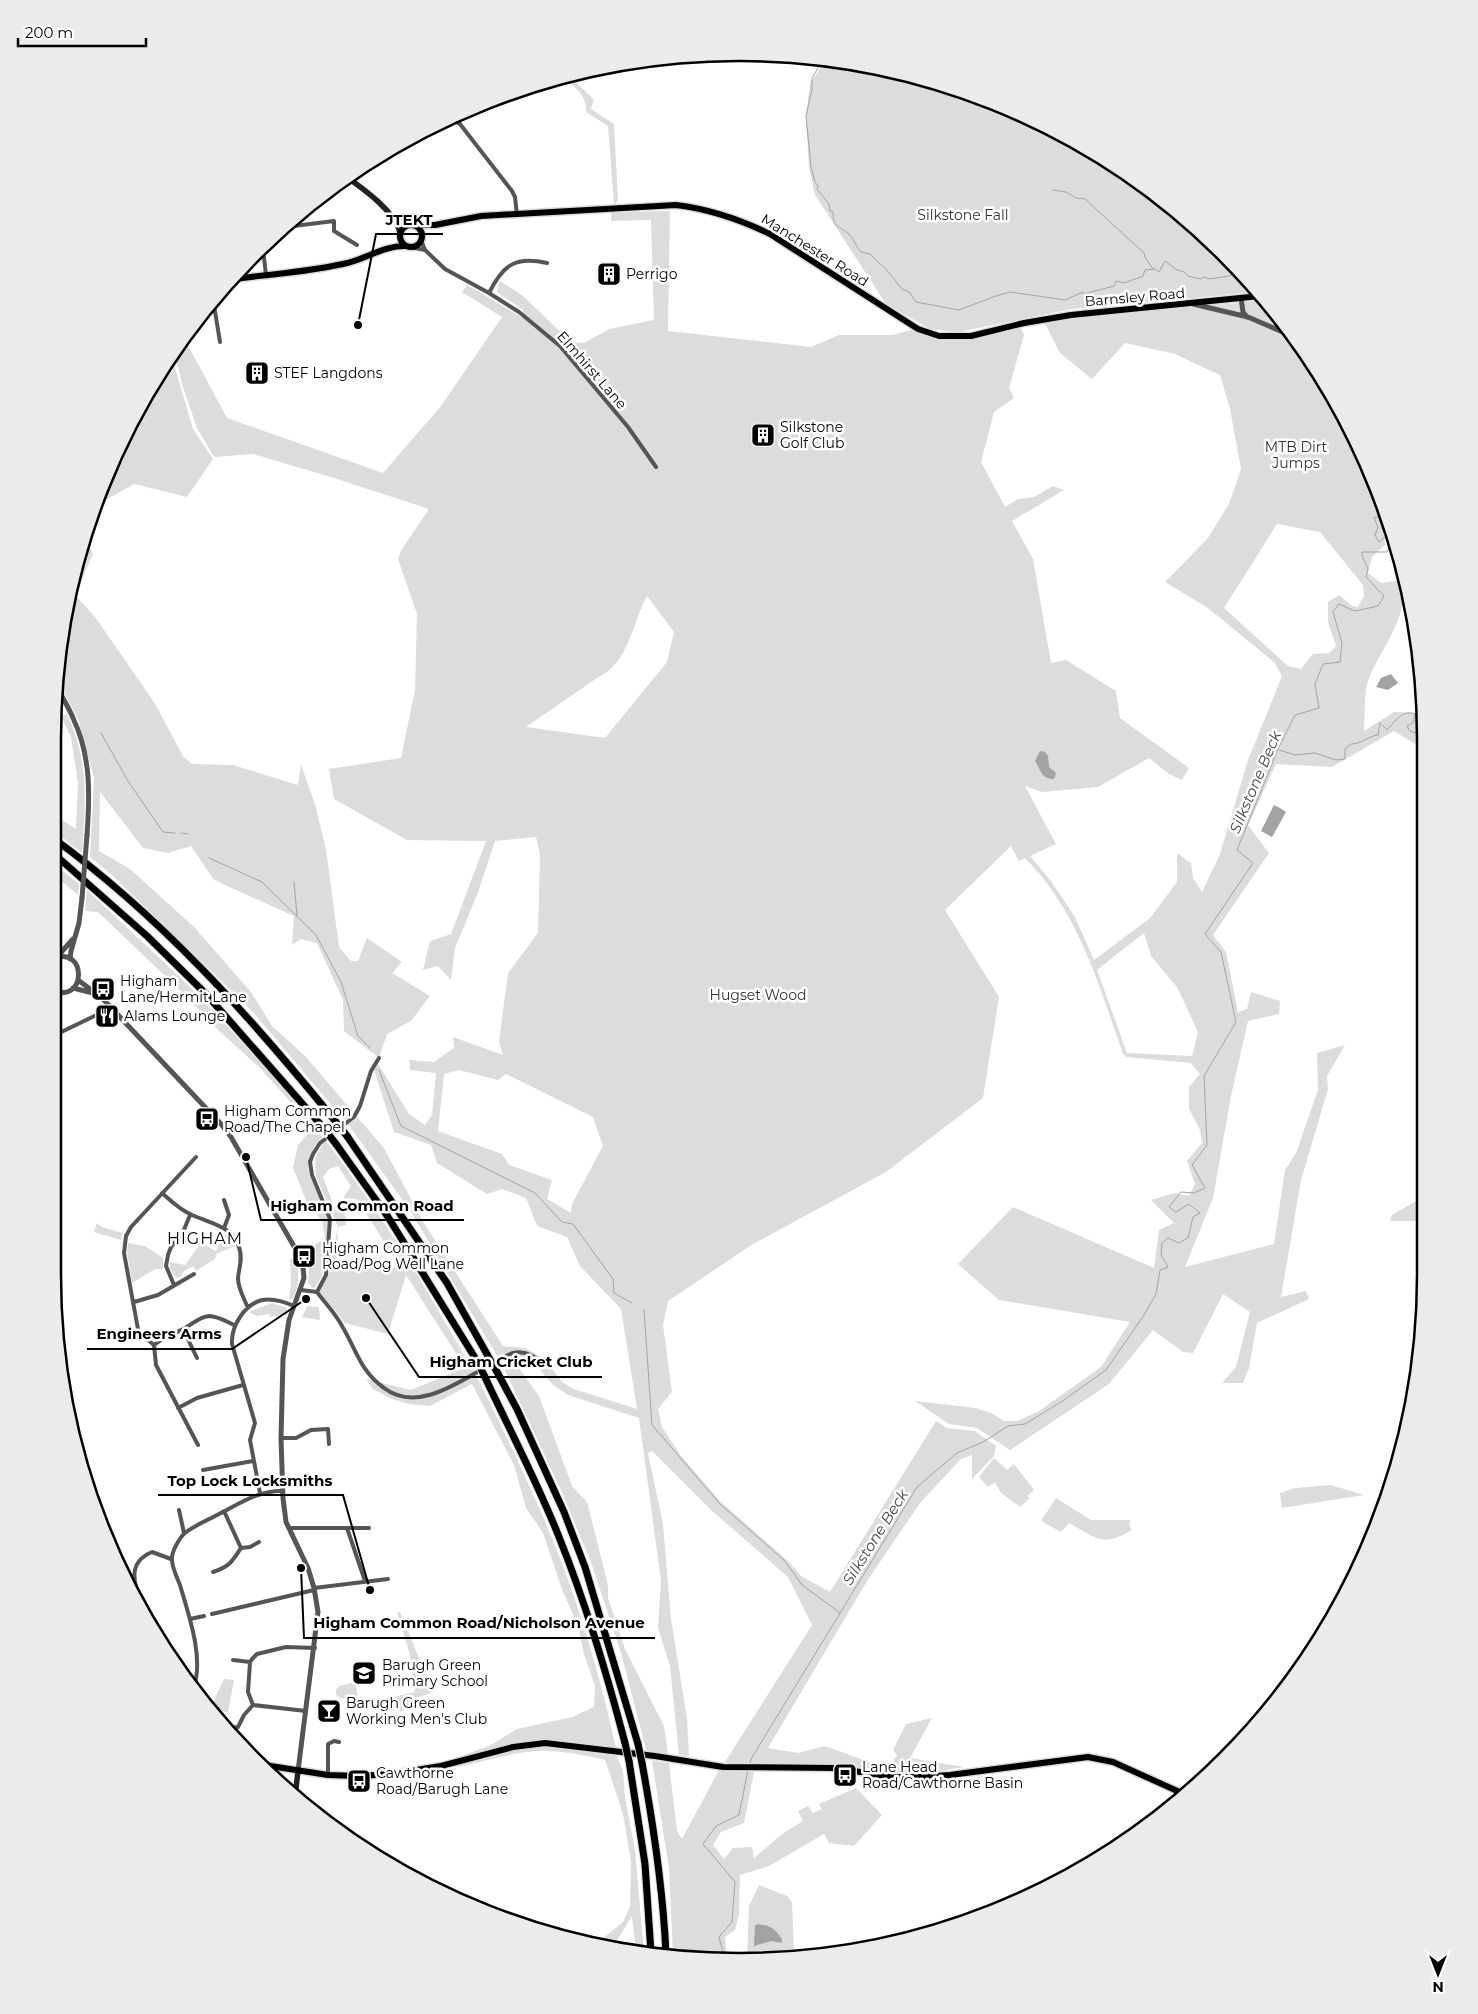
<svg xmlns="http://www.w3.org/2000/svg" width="1478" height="2014" font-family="Montserrat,sans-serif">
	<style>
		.green { fill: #dcdcdc; fill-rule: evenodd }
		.water { fill: #a3a3a3 }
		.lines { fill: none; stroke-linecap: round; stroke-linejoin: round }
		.stream { stroke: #a3a3a3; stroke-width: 1 }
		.primary-casing { stroke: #dbdbdb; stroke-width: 9 }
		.trunk-casing { stroke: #dbdbdb; stroke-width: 9 }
		.motorway-casing { stroke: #dbdbdb; stroke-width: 9 }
		.minor { stroke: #555; stroke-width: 4 }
		.tertiary { stroke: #555; stroke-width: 5 }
		.secondary { stroke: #222; stroke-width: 5.5 }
		.primary { stroke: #000; stroke-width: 6 }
		.trunk { stroke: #000; stroke-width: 6 }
		.motorway { stroke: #000; stroke-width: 7 }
		.motorway-bridge-casing { stroke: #dbdbdb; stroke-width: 9; stroke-linecap: butt }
		.tertiary-bridge { stroke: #555; stroke-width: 5 }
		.motorway-bridge { stroke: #000; stroke-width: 7 }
		.labels { text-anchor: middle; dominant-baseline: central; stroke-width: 5; stroke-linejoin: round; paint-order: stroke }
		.park-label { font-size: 14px; fill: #333; stroke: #fff }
		.street-label { font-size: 14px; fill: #000; stroke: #fff }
		.poi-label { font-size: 14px; fill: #000; stroke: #fff; text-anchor: start }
		.water-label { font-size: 15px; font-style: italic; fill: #444; stroke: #fff }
		.quarter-label { font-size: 16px; letter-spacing: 1px; fill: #000; stroke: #fff }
		.rim { fill: none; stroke: #000; stroke-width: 2.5 }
		.leader { fill: none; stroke: #000; stroke-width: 2 }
		.callout-dot { fill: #000; stroke: #fff; stroke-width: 2 }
		.callout-label { font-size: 15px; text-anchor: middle; font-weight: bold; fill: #000; stroke: #fff; stroke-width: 5; stroke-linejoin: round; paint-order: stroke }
	</style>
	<rect width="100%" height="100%" fill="#fff"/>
	<path class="green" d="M827,58L959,89L1082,144L1191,223L1256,292L1072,309L958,332L930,329L886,304L815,195L809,168L806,117L810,83Z
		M569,75L594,100L591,109L614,124L618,200L614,205L608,126L586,112C587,94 574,87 562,76Z
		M670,211L668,331L811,347L839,335H893L911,330C947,347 983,335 1020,326L1024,335L1009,388L1014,398L994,412L981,462L1005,507L1018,499L1034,497L1053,486L1064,490L1012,521L1033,559L1051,663L1066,660L1116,691L1120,718L1189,768L1182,780L1169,774L1149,758L1098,787L1042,792L1025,786L1056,844L1030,856L1051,881L1075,917L1094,960L1150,918L1177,882V853L1191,863L1193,878L1202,892L1220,854L1248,760L1282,676L1275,663L1208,608L1165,582L1208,538L1229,504L1241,469L1230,409L1220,375L1175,354L1125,343L1092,379L1060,353L1045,324L1073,318L1250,302L1263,299L1283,321L1373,476L1385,519L1383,521L1385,545L1372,557L1368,573L1381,583L1401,580C1411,617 1380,648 1368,681C1364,691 1365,718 1364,731L1394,712L1420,713V747L1394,731L1332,767L1276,764L1248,825L1269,853L1213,935L1226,952L1238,1012L1247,1009L1251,992L1280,1001L1279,1014L1248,1021L1231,1096L1213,1198L1185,1267L1274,1244L1285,1170L1296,1153L1318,1090L1317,1053L1345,1045L1327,1076L1328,1089L1301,1180L1281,1297L1306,1291L1309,1299L1257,1323L1249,1368L1243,1383H1222L1236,1367L1250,1312L1223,1294L1193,1353L1183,1352L1153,1330L1109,1384L1010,1450L977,1428L949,1424L915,1401L976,1408L993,1414L1004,1421H1017L1039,1411L1101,1367L1130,1322L999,1300L958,1264L1013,1207L1154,1268L1159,1230L1174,1223L1151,1200L1175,1193L1189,1196L1195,1184L1187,1161L1202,1143L1200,1130L1189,1109V1087L1200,1074L1191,1063L1127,1057L1123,1054C1099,985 1078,911 1025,858L1019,861L1011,846L945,910L999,997L983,1098L886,1172L753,1244L668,1301L663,1325L672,1392L658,1409L662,1427L681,1456L721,1502L789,1562L801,1576L830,1592L936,1421L947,1428L975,1431L996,1446L994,1456L972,1479V1455L961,1459L920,1503L867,1581L768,1748L798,1753L825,1746L880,1766L877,1773L835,1765H747L725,1762L812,1625L788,1577L711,1510L652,1451L648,1453L663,1524L671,1619L687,1718L689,1756L679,1755L670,1666L658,1628L661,1581L639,1418L568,1395L553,1385L533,1362L522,1360L516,1364L539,1396L572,1486L587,1502L608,1585V1598L625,1649L664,1726L668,1754L647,1753L621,1653L592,1565L561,1490L501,1362L409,1209L348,1124L358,1118L384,1148L422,1220L503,1346L525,1348L545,1359L562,1382L574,1389L637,1409L621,1309L580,1266L567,1237L537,1226L526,1198L502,1189L487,1194L437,1163L431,1145L394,1132L374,1070L378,1064L409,1114L425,1125L432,1115L436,1073L410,1070L409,1060L434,1062L454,1048L453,1037L503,1055L499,1042L508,973L538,933L540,854L536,837L495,841L477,895L455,948L451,980L438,966L423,970L430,941L451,934L486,841L407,840L334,799L329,769L401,758L415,690L417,614L398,559L402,549L429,509L334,478L253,454L214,457L197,428L182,384L174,350L184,338L227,418L383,473L441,406L502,317L462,292L467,285L523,318V310L497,292L500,281L522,295L571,342L584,343L609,329L654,320L651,220L611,221V213ZM1277,524L1320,532L1363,585L1364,596L1358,607L1352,606L1339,595L1328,602V622L1336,646L1329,653L1313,654L1301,669L1288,666L1224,608ZM647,596L674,632L667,662L605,738L526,727L597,678C630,662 631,625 647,596ZM1144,933L1151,956L1177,987L1198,1032L1192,1056L1127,1053L1097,970ZM459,1070L498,1080L506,1074L593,1117L603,1146L572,1204L571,1213L547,1199L552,1180L509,1165L502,1154L438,1131L444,1074Z
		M171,354L193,429L213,459L187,497L134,484L95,506L105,476Z
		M84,536L93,554L75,595L95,617L154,702L183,756L192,764L233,765L298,785L301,765L315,804L326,849L339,947L351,961H358L367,938L402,962L392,973L430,996L411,1021L387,1034L379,1058L344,1031L343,1000L317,943L301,939L292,945L294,916L214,880L191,846L168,853L143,848L100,792L99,851L130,869L194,927L251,992L272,1026L305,1056L353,1112L345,1121L252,1011L113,876L90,857L94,778L78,719L60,685L76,562Z
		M67,714C89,759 86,805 82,853L53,830V814L76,829L78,783L71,737L61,716Z
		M53,863L79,884L78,895L53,874Z
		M87,890L188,985L274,1076L322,1137C292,1172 320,1184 328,1218C330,1226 325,1263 323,1272C322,1278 317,1284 314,1289L308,1283L309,1270L306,1256L316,1244L325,1238L322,1221L307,1203L293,1168L298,1145L311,1130L295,1107L261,1069L215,1027L185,995L98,912L85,911Z
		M325,1139L359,1186L406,1256L409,1264H411L466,1358L457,1355L406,1275L388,1334L345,1323L319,1291L328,1276L338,1227L316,1177L315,1159ZM338,1166L351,1186L343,1198L357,1199L400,1267L391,1269L382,1265H354L337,1259L338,1227L346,1225L345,1211H336L323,1177L329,1169Z
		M1423,1197V1221H1390L1392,1215Z
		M97,1223L102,1227L123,1233L121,1240L94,1232Z
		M224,1233L235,1246L216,1254L215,1259L196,1271L193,1266L184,1271L181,1276L177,1278C172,1273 169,1268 170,1262L185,1265L201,1243L216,1251Z
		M128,1243L145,1246L163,1258V1269H155L132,1283L127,1252Z
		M295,1258C299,1272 300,1285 293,1299H289L291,1283L290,1259Z
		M272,1303L287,1308V1315L270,1317L269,1314L257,1316L249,1312Z
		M307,1306L319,1307L320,1320L302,1317Z
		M471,1365C501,1425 531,1486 556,1548C582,1613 601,1680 616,1748L539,1739L495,1748L457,1760L456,1758L491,1745L517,1729L572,1717L594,1707L595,1686L584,1654L578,1625L563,1592L543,1533L526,1508L514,1465L472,1384L430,1406L408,1404L392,1399L373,1389L366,1379L411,1390Z
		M994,1458L1007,1470L1014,1464L1034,1490L1027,1496L1030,1498L1020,1507L1001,1493L995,1482L988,1487L979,1477Z
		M1331,1485L1364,1495L1282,1508L1280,1493L1295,1488Z
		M1056,1498L1091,1520H1131L1129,1525L1132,1530C1101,1548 1097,1538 1069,1523L1061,1532L1041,1521Z
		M397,1612H400L433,1692L414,1699L402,1711L386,1710L368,1704L371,1702L415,1692L410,1655Z
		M224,1679L234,1680L228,1713L213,1708L215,1698Z
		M351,1683L356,1686L358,1699L341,1698L336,1695V1690L339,1686Z
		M932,1718L910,1758L964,1767L925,1773H882L886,1766L891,1765L897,1755L893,1750L906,1724Z
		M542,1746L575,1749L617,1756L623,1771L625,1797L635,1850L644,1952L636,1951L632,1916L612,1949L595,1945L623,1922L630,1907L631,1861L623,1814L605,1760C583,1755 558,1750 536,1751C509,1753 483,1762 457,1767L458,1765L499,1752Z
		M652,1761L669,1763L677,1831L682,1839L719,1770L754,1772L744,1823L721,1832L713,1845L724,1859L733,1848L752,1847L754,1858L782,1834L803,1821L798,1811L808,1806L813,1813L822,1809L819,1804L856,1788L882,1815L854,1846L829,1843L824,1834L769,1866L740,1875L739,1914L735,1930L725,1937L727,1960L673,1955L669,1868Z
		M759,1885L787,1896L792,1902L794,1952L789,1958L747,1961L749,1906Z"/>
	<path class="water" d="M1391,674L1398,683L1388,690L1376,687L1381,678Z
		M1040,751L1045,752L1048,756L1049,767L1056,773L1054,779C1041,779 1041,770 1035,761Z
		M1274,805L1280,808L1275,817L1280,808L1286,812L1272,837L1261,831Z
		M757,1924C770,1925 775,1929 782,1939V1943L771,1941L754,1946L755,1926Z"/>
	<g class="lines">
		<path class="stream" d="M824,58L812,78V89L806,116L811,167L815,182L818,186L817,189L829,204L830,211L833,212C833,228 839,226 849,234C854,239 856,247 861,252L870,254L877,261L886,269L902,289L909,292L916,302L959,310L996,296L1010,292L1065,300L1083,292L1084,294L1114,286L1116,281L1124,283L1143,276L1145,270L1155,269L1159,272L1165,261L1177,270L1184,272L1188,276L1201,279L1204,277L1210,279L1240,274
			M1053,190L1066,192L1076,198L1085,199L1144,253L1145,257L1153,269
			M1383,514L1374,518L1378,527L1375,535L1379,542L1389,533
			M101,733L128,781L163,832L175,833
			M1279,750L1295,755L1315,753L1336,760L1345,759V749L1351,744C1362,744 1368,736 1378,735L1380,723L1387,730C1395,722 1402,709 1415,714L1413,723L1407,726L1410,731L1415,733L1420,731
			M181,833L188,834
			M209,858L262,882L316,935L341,982L358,1036L370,1048
			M294,882L297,916
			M379,1070L401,1126L535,1193L562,1222L573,1224L613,1279L614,1293L632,1303
			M644,1310L652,1425L720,1504L784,1560L802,1585L840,1613
			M750,1764L751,1759L917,1487L957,1453L983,1442L1008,1426L1025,1424L1061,1402L1106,1370L1144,1315L1156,1294L1160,1270L1168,1267L1161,1255L1162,1243L1168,1238L1179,1243L1188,1238L1193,1217L1200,1213L1189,1204L1176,1212L1169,1207L1181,1192L1194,1193L1205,1188L1192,1165L1207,1145L1204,1076L1236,1022L1221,952L1205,934L1253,863L1237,850L1278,749L1295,715L1319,708L1315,684L1323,664L1340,662L1342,643L1333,612L1339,604L1355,611L1378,606L1384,596L1366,577L1368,569L1362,555V552H1387L1391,544
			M732,1961L725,1960L719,1937L732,1922L735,1882L703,1844L716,1826L739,1815L748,1770"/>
		<g class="primary-casing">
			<path id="primary" d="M264,1765L328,1775L359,1776L391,1774L441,1766L513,1747L545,1743L655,1756L723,1767L835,1768L892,1777H920L950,1775L1088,1757L1113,1762L1184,1794"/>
		</g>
		<g class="trunk-casing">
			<path id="trunk" d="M413,225H435L481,216L676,205C709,209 739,219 770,234L918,329L939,336H971L1024,323L1071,315L1260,296
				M400 236a11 11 0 1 1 22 0a11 11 0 1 1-22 0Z
				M231,279C268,275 306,272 343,264C365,260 384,245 406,246"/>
		</g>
		<g class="motorway-casing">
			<path id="motorway" d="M53,838C160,916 248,1014 332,1117
				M53,853L147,936L206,994L321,1125
				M347,1136L447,1283L488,1356
				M336,1144L388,1217L477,1361
				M496,1370L517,1409L564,1512L585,1567L638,1744
				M484,1375C509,1429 537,1481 559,1537C586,1604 607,1674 625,1743
				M629,1761L645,1864L651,1953
				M642,1763C654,1828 663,1889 666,1954"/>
		</g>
		<path class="minor" d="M450,118L460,124L512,191L515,197L517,215
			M286,227L334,221V231L357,245
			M421,240L425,250L445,269L489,293L519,312L560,346L628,427L656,467
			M410,247L425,250
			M263,249L266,275
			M489,293C503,265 515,256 547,263
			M213,299L220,342
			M53,1036L111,1008
			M162,1193C171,1201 179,1209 190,1214C208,1223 232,1225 239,1247C243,1258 239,1268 238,1278C238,1289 244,1298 248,1308
			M224,1228L229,1215L224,1200
			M174,1285L166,1266L168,1255L171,1247L183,1232L190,1215
			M301,1290L317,1292L326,1275L330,1219L312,1175L310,1162L313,1154L320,1143L354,1117L360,1106L371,1071L379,1058
			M317,1292C325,1303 336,1314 342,1326C356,1349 360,1371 384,1388C418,1414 462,1380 493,1363C499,1360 506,1355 513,1353C525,1350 536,1357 544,1365
			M134,1302L158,1295L194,1274
			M183,1329L197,1358
			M154,1345L143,1336L138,1329L124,1253L126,1236L131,1227L196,1157
			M178,1408L197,1398L243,1385
			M281,1438H296L311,1430L328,1429L329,1444
			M198,1445L156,1365L154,1345C163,1338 172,1335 181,1330C191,1326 198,1317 209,1316C218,1316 227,1322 234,1325
			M203,1470L253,1461
			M260,1493L250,1440L255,1423L232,1344C231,1326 244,1305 262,1300C273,1298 285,1302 294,1306
			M179,1510L184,1533
			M224,1511L241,1548
			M289,1528H369
			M347,1528L365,1581
			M213,1572C229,1567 232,1562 241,1548L250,1547L259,1542
			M314,1588L388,1579
			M144,1614C137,1590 123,1564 152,1552L171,1559
			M212,1614L314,1590
			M190,1619L204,1616
			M233,1660L250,1662
			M188,1679L196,1681
			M194,1686C204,1657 188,1613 180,1585C177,1578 172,1567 172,1560C171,1552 180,1537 185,1533C195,1525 208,1520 219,1514C239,1504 259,1490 283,1491
			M306,1711L253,1705L248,1692L250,1662L253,1658L257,1654L286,1647L315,1648
			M231,1728L238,1727L244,1715L253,1705
			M328,1775V1744L334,1741L339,1742"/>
		<path class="tertiary" d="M1241,298L1243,312L1247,317
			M1193,304L1248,317L1292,336
			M59,690C63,699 69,708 73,718C91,756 90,794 87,835
			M57,957L73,939
			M70,959L71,951L79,923L82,898
			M78,980L101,997L221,1124L231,1137L299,1255L303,1267L304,1278L289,1320L283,1359L281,1438L283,1498L286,1522L308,1568L314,1588L318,1612L298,1771
			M73,988L93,993
			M53,990C87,1005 87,944 53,959
			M53,1004L61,993"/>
		<path class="secondary" d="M348,178C365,190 394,211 400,232
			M396,221L409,225
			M295,1797L298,1771"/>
		<use href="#primary" class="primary"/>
		<use href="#trunk" class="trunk"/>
		<use href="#motorway" class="motorway"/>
		<g class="motorway-bridge-casing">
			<path id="motorway-bridge" d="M332,1117L347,1136
				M321,1125L336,1144
				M488,1356L496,1370
				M477,1361L484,1375
				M625,1743L629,1761
				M638,1744L642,1763"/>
		</g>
		<path class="tertiary-bridge" d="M82,898L87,835"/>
		<use href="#motorway-bridge" class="motorway-bridge"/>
	</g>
	<defs>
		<g id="building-square" transform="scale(1.25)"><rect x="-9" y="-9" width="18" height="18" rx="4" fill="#000" stroke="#fff"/><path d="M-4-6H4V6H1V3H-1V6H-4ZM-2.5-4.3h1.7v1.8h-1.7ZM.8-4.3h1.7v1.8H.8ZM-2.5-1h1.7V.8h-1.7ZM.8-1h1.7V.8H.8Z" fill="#fff"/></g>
		<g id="bus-square" transform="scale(1.25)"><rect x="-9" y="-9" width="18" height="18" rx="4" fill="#000" stroke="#fff"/><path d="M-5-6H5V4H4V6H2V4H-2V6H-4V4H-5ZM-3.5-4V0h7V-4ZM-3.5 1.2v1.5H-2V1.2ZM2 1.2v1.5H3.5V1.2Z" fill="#fff"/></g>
		<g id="restaurant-square" transform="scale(1.25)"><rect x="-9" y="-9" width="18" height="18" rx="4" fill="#000" stroke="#fff"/><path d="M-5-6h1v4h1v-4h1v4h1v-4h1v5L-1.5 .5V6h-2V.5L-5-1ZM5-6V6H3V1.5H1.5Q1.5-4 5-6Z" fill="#fff"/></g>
		<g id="school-square" transform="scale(1.25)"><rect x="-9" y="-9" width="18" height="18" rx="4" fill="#000" stroke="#fff"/><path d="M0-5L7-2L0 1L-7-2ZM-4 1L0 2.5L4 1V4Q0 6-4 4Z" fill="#fff"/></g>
		<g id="bar-square" transform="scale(1.25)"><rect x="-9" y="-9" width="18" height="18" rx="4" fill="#000" stroke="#fff"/><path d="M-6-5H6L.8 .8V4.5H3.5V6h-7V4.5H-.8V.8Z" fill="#fff"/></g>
	</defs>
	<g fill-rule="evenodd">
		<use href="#building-square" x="609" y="274"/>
		<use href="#building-square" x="257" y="373"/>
		<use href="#building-square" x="763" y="435"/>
		<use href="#bus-square" x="103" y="989"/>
		<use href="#restaurant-square" x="107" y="1016"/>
		<use href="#bus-square" x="207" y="1119"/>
		<use href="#bus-square" x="304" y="1256"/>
		<use href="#school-square" x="364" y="1673"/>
		<use href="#bar-square" x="329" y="1711"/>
		<use href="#bus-square" x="845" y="1775"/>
		<use href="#bus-square" x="359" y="1781"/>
	</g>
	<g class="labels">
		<g class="park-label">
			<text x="963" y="215">Silkstone Fall</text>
			<text x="1296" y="447">MTB Dirt<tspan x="1296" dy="16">Jumps</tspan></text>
			<text x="758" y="995">Hugset Wood</text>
		</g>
		<g class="street-label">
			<text transform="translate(815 250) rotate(32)">Manchester Road</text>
			<text transform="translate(1135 297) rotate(-5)">Barnsley Road</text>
			<text transform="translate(592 370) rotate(49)">Elmhirst Lane</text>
		</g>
		<g class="poi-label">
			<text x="626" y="274">Perrigo</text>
			<text x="274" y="373">STEF Langdons</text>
			<text x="780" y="427">Silkstone<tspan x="780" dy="16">Golf Club</tspan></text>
			<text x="120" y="981">Higham<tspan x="120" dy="16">Lane/Hermit Lane</tspan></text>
			<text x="124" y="1016">Alams Lounge</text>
			<text x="224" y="1111">Higham Common<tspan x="224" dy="16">Road/The Chapel</tspan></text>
			<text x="322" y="1248">Higham Common<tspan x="322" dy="16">Road/Pog Well Lane</tspan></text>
			<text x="382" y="1665">Barugh Green<tspan x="382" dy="16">Primary School</tspan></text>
			<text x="346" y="1703">Barugh Green<tspan x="346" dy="16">Working Men's Club</tspan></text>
			<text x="862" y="1767">Lane Head<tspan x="862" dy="16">Road/Cawthorne Basin</tspan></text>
			<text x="376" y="1773">Cawthorne<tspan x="376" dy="16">Road/Barugh Lane</tspan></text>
		</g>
		<g class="water-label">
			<text transform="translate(1255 782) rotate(-67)">Silkstone Beck</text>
			<text transform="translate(875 1537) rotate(-58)">Silkstone Beck</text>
		</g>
		<g class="quarter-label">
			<text x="205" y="1238">HIGHAM</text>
		</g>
	</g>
	<path d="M0 0H1478V2014H0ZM739 61H739A678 678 0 0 1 1417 739V1275A678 678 0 0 1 739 1953H739A678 678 0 0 1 61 1275V739A678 678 0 0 1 739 61Z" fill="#ebebeb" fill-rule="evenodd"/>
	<path class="rim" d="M739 61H739A678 678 0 0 1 1417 739V1275A678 678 0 0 1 739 1953H739A678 678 0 0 1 61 1275V739A678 678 0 0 1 739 61Z"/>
	<path class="leader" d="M358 325L376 234H443M246 1157L261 1220H464M306 1299L232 1349H87M366 1298L419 1377H602M370 1590L343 1495H158M301 1568L304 1638H655"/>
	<g class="callout-dot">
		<circle cx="358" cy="325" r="5"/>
		<circle cx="246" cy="1157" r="5"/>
		<circle cx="306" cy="1299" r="5"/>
		<circle cx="366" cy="1298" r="5"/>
		<circle cx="370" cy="1590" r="5"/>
		<circle cx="301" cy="1568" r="5"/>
	</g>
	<g class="callout-label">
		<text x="409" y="225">JTEKT</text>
		<text x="362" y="1211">Higham Common Road</text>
		<text x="159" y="1339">Engineers Arms</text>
		<text x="511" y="1367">Higham Cricket Club</text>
		<text x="250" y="1486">Top Lock Locksmiths</text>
		<text x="479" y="1628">Higham Common Road/Nicholson Avenue</text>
	</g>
	<g transform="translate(1438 1974) rotate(180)" stroke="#ffffff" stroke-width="4" paint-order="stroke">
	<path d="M0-4L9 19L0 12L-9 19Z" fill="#000000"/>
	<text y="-8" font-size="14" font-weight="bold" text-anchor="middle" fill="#000000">N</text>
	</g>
	<path d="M18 38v8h128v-8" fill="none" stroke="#000000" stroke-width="2.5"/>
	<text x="25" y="38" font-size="15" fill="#000000" stroke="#ffffff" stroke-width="4" paint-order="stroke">200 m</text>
</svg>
